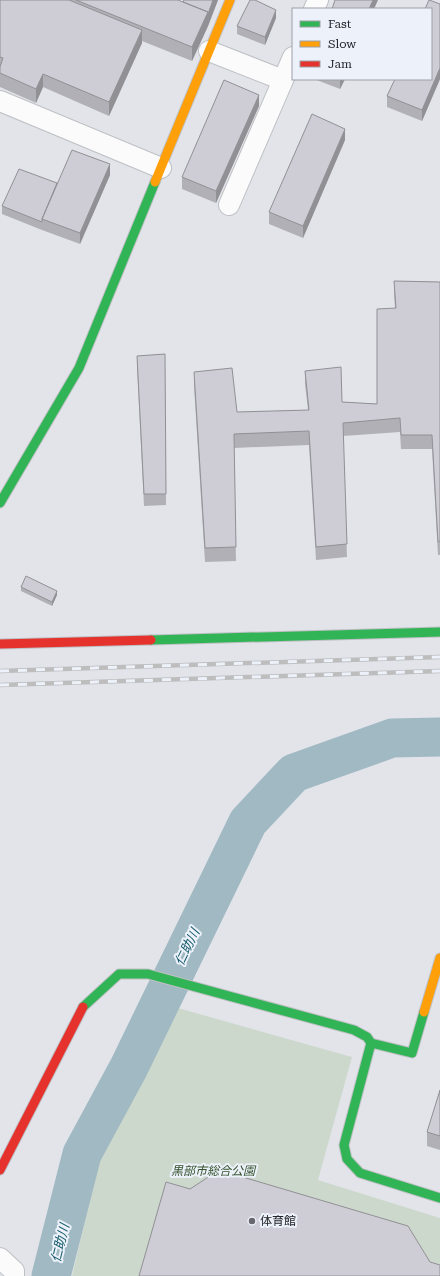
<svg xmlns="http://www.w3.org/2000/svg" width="440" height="1276" font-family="'Roboto Serif','Noto Sans JP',serif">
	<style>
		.green { fill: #cdd8cd }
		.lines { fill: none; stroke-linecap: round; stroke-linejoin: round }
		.river { stroke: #a0b9c2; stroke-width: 39 }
		.street-casing { stroke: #bec0c4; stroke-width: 22 }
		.fast-casing { stroke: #bec0c4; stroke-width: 11 }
		.slow-casing { stroke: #bec0c4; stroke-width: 11 }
		.jam-casing { stroke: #bec0c4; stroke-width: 11 }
		.street { stroke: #fbfbfc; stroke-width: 20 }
		.fast { stroke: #30b455; stroke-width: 9 }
		.slow { stroke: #ff9f0a; stroke-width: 9 }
		.jam { stroke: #e5322d; stroke-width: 9 }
		.rail-casing { stroke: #bdbdbe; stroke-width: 4.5 }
		.rail { stroke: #ecf1fa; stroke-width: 3; stroke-dasharray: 9; stroke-linecap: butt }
		.wall { fill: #b1b0b7 }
		.shaded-wall { fill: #909095 }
		.building { fill: #cecdd5; stroke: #909095 }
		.poi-dot { fill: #67686d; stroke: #ecf1fa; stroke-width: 1.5 }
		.labels { text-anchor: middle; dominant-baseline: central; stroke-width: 4; stroke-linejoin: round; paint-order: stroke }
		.park-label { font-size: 12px; font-style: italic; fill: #34522c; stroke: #ecf1fa }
		.poi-label { font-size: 12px; fill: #25262a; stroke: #ecf1fa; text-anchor: start }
		.water-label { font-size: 13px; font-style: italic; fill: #125969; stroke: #ecf1fa }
	</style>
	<rect width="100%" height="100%" fill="#e2e4ea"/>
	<path class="green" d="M178,1008L352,1057L318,1180L440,1218V1276H72L99,1162Z"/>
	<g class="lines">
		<path class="river" d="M51,1276L82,1154L129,1067L248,822L294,773L392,738L440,737"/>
		<g class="street-casing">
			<path id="street" d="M314,9L318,0
				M209,51L283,80L229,205
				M283,80L293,57
				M0,101L161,168
				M0,1258L14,1271V1276"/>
		</g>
		<g class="fast-casing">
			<path id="fast" d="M0,503L79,368L155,182
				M151,640L440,632
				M83,1007L119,974H148L354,1030L367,1037L371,1043L412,1053L424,1012
				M371,1043L344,1145L347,1159L360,1173L440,1198"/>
		</g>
		<g class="slow-casing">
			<path id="slow" d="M155,182L230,0
				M424,1012L440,958"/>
		</g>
		<g class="jam-casing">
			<path id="jam" d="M0,644L151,640
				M0,1170L83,1007"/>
		</g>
		<use href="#street" class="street"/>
		<use href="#fast" class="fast"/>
		<use href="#slow" class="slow"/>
		<use href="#jam" class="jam"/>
		<g class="rail-casing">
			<path id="rail" d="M0,671L440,657
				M0,685L440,671"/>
		</g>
		<use href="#rail" class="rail"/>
	</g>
	<path class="wall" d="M0,0H178L183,2L184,0H218L208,26L192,61L142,41V43L109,116L43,87L36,103L0,87Z
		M440,4V79L422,121L387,107V96Z
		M276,18L265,45L237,34V26Z
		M314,79H345L340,89Z
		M259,106L216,203L182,189V177Z
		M345,140L303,238L269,224V212Z
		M110,175L80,244L42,230L2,214V206L57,183Z
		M394,281L440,282V555H438L432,449H401L400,432L343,436L347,557L316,560L309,445L234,448L236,561L205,562L194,386V372L237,412L308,410L305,384V371L342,402L377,404L395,308L394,295Z
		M165,354L166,505L144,506L137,367V356Z
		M21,587L57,595L52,606L21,591Z
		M440,1090V1150L427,1146V1132Z"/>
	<path class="shaded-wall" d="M213,0H218L208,26L192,61V47Z
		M373,0H378L374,9H369Z
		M276,10V18L265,45V37Z
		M142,30V43L109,116V102Z
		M440,68V79L422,121V110Z
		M43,74V87L36,103V89Z
		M340,79H345L340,89Z
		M259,95V106L216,203V191Z
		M345,129V140L303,238V226Z
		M110,164V175L80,244V233Z
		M57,591V595L52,606V602Z"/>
	<path class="building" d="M0,0H69L142,30L109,102L43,74L36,89L0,73V67L3,58L0,57Z
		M76,0H178L208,12L192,47Z
		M184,0H213L208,14V12L183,2Z
		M250,0H255L276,10L265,37L237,26Z
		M335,0H373L369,9H332Z
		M429,0L440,4V68L422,110L387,96L395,79H431V9H425Z
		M224,80L259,95L216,191L182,177Z
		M312,114L345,129L303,226L269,212Z
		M72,150L110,164L80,233L42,219Z
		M19,169L57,183L42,219V222L2,206Z
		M394,281L440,282V541L438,542L432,435H401L400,418L343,423L347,544L316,547L309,431L234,434L236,547L205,548L194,372L232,368L237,412L309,410L305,371L341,367L342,402L377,404V309L396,308Z
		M165,354L166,494H144L137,356Z
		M26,576L57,591L52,602L21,587Z
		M440,1090V1136L427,1132Z
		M219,1170L408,1226L430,1262L440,1265V1276H139L166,1182L190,1189Z"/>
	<circle class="poi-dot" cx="252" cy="1221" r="4"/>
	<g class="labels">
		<g class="park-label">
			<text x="213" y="1171">黒部市総合公園</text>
		</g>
		<g class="poi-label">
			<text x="260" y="1221">体育館</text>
		</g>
		<g class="water-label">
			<text transform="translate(187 947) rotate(-64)">仁助川</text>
			<text transform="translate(60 1243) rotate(-76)">仁助川</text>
		</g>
	</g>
	<rect x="292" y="8" width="140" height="72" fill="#ecf1fa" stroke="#9ca0a7"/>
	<rect x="300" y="21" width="20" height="6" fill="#30b455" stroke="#9ca0a7"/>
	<text x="328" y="28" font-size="12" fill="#25262a">Fast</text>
	<rect x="300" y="41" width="20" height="6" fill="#ff9f0a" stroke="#9ca0a7"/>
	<text x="328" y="48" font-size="12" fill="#25262a">Slow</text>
	<rect x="300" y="61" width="20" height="6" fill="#e5322d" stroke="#9ca0a7"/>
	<text x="328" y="68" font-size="12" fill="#25262a">Jam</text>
</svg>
